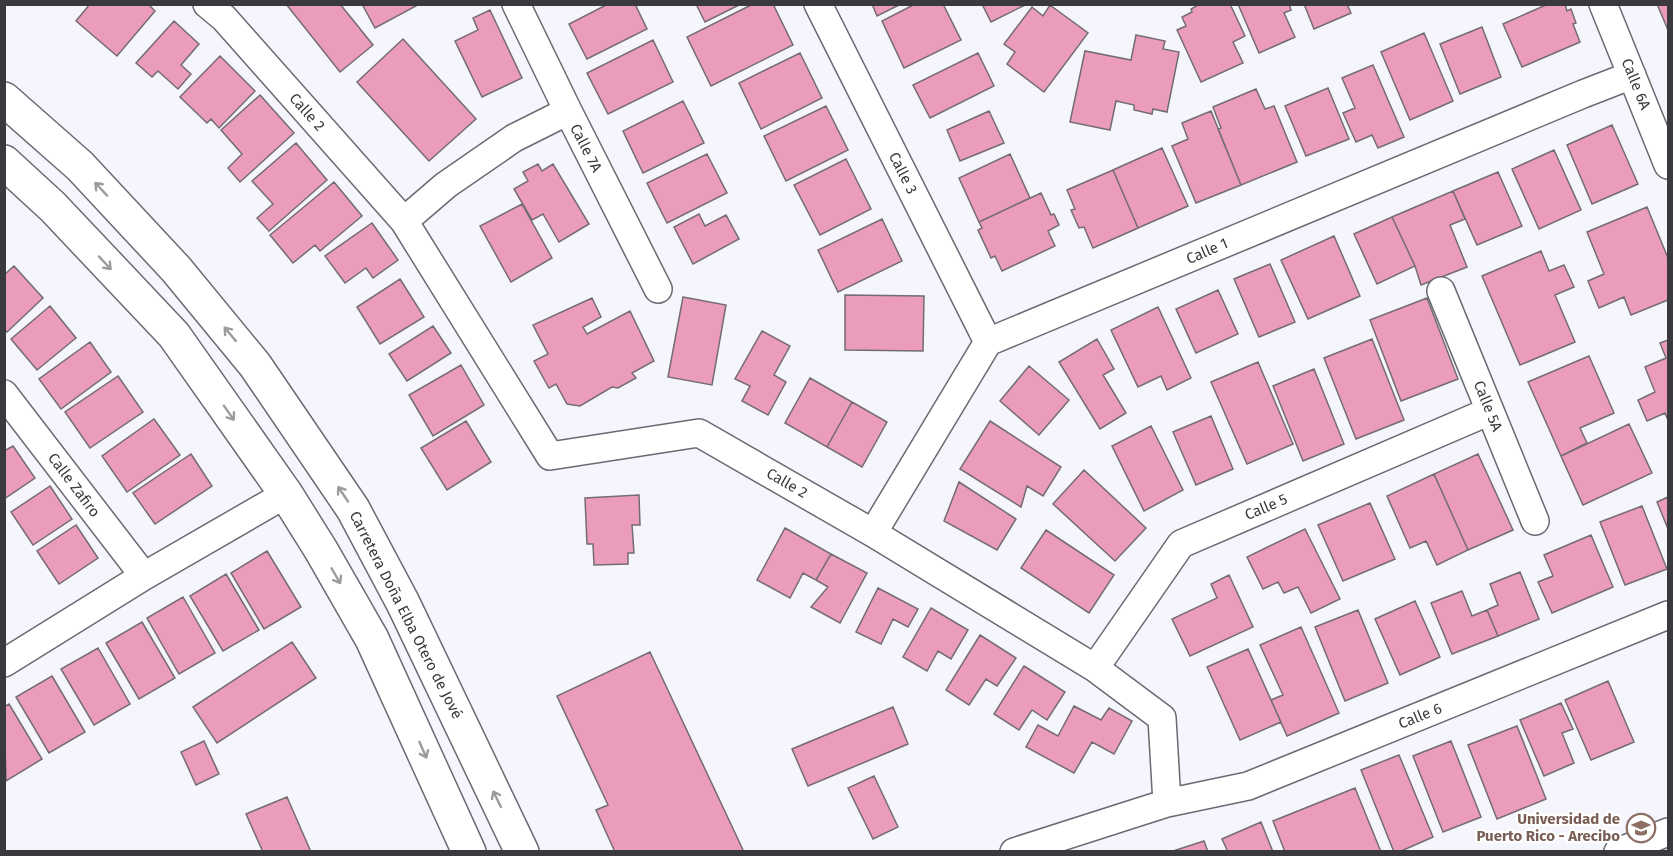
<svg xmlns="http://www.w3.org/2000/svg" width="1673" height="856" font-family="'Fira Sans',sans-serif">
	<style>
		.building { fill: #eb9cbc; stroke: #746c6f; stroke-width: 1.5 }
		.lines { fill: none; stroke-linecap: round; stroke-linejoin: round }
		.minor-casing { stroke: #6a6a72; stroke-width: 30 }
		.tertiary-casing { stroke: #6a6a72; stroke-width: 36 }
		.minor { stroke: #fff; stroke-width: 27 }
		.tertiary { stroke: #fff; stroke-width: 33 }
		.oneway { stroke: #9c9c9e }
		.labels { text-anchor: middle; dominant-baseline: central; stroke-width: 4.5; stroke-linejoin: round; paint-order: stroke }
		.street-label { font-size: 15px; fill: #3a3a3e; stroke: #fff }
		.education-label { font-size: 15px; font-weight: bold; fill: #785e54; stroke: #fff; text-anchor: end }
	</style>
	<rect width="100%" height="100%" fill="#f5f5fd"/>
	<path class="building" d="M90,4H148L155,11L117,56L76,21Z
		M286,4H340L373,45L340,72Z
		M362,4H415L416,6L375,28Z
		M608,4H635L647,29L587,59L569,24Z
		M696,4H741L705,22Z
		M753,4H773L793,45L711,86L687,37Z
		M872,4H901L877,16Z
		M915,4H943L961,40L904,68L882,21Z
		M982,4H1027L991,22Z
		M1200,4H1230L1245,36L1233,42L1243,63L1201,82L1177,30L1186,26L1182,17L1192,12L1191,9Z
		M1238,4H1289L1291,10L1284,13L1295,37L1259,53Z
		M1304,4H1347L1351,13L1314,29Z
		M1548,4H1565L1567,11L1571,9L1576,23L1573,24L1580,42L1522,67L1503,24Z
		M1657,4H1668V30Z
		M1050,5L1088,33L1044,92L1007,64L1015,52L1004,44L1032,7L1043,16Z
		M490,10L522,78L482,97L455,41L478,30L473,18Z
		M174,21L199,44L181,65L191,74L178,89L158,71L152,77L136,63Z
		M1482,27L1501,77L1460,94L1440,44Z
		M1424,33L1453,101L1410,120L1381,52Z
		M1136,35L1165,41L1163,49L1179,52L1167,112L1153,109L1152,114L1134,110V105L1116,101L1110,130L1070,122L1085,51L1131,60Z
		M403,39L476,119L429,161L357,82Z
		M653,40L673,82L608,114L587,73Z
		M800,53L822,98L761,129L739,83Z
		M978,53L994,86L930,118L913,85Z
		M220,56L255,91L219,128L211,119L207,123L180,97Z
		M1373,65L1404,137L1378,148L1372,135L1356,142L1343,113L1355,108L1342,78Z
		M1328,88L1349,139L1306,156L1285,106Z
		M1256,89L1265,109L1274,106L1297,162L1241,185L1218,129L1221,128L1213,107Z
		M260,95L294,133L240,182L228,168L242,154L221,130Z
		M683,101L704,143L643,173L623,131Z
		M826,106L848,150L786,181L764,136Z
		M989,111L1004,143L960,161L947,130Z
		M1211,111L1241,185L1196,203L1172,146L1188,139L1182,123Z
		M1612,125L1638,184L1592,204L1567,145Z
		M296,143L327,180L269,231L257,218L273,204L252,181Z
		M1162,148L1188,206L1138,228L1113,170Z
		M1554,150L1581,210L1539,229L1512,169Z
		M707,154L727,193L667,223L647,183Z
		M1010,154L1030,198L979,222L959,178Z
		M846,159L871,209L820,235L794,185Z
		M538,164L542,171L553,164L589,224L559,242L543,214L532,220L514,189L528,181L523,172Z
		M1113,170L1138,228L1093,248L1084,227L1079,228L1071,210L1075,209L1067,190Z
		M1498,172L1522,226L1477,245L1453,191Z
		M334,182L362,216L320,251L315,245L293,263L270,235Z
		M1453,191L1465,219L1450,225L1467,267L1421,285L1415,266L1392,217Z
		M1041,193L1051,215L1054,214L1059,225L1048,231L1055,246L1002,271L995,256L991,258L978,230L982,228L979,222Z
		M522,204L552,258L511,282L480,226Z
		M1647,207L1668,258V300L1631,315L1624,297L1599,308L1588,281L1604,274L1587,232Z
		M699,214L705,226L726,215L739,239L693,264L674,227Z
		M1392,217L1415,266L1377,284L1354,234Z
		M882,219L902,261L838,292L818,250Z
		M372,223L398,260L373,278L366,268L345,283L325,256Z
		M1334,236L1360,296L1308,319L1281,260Z
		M1541,251L1549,271L1564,265L1574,287L1555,295L1575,342L1520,365L1482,276Z
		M1270,264L1295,322L1259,337L1234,279Z
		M14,266L43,298L7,332L4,329V275Z
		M400,279L424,317L380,344L357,307Z
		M1218,290L1238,334L1196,353L1176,309Z
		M845,295L924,296L923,351L845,350Z
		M683,297L726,305L712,385L668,377Z
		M592,298L601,317L583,327L587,334L630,311L654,361L632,373L636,378L618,388L612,387L580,406L567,404L556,384L549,388L534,361L548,354L533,325Z
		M1427,298L1458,379L1401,401L1370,320Z
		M50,306L76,338L37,370L11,339Z
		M1158,307L1191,378L1167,390L1161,376L1138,387L1111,330Z
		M433,326L451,353L407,381L389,354Z
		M762,331L790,346L774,375L786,382L768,415L742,401L750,386L735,379Z
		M1097,339L1114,369L1103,375L1126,413L1100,429L1059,362Z
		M1372,339L1404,420L1356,439L1324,358Z
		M1668,340V420L1665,413L1647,421L1638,400L1655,392L1645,367L1666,358L1660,343Z
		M90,342L111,372L61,409L39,379Z
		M1589,356L1614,413L1580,428L1587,443L1561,456L1528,382Z
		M1258,362L1293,444L1247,464L1211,382Z
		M461,365L484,405L433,436L409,395Z
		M1029,366L1069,400L1039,435L1000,401Z
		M1314,369L1344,444L1303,461L1273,386Z
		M118,376L143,412L90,448L65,412Z
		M810,378L852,402L827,447L785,423Z
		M852,402L887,422L862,467L827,447Z
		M1211,416L1233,469L1196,485L1173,432Z
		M154,419L180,455L127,492L102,456Z
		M466,421L491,462L447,490L421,448Z
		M990,421L1061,467L1043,496L1027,486L1021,507L960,469Z
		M1629,424L1652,473L1583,505L1561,456Z
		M1151,426L1183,490L1144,511L1112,446Z
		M13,446L35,478L4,499V451Z
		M191,454L212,486L155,524L133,493Z
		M1478,454L1513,530L1468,550L1434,474Z
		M1084,470L1146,528L1115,561L1053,504Z
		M1434,474L1468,550L1437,565L1426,541L1410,548L1387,496Z
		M959,482L1016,519L997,550L944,521Z
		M50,486L72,519L33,545L11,512Z
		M639,495L640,525H632L634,553H628V564L594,565L593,544H587L585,498Z
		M1668,497V529L1657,502Z
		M1370,503L1395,559L1343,581L1318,525Z
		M1642,506L1667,569L1625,585L1600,522Z
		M76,525L98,558L59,584L37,551Z
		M785,528L831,554L816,580L803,573L790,598L757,580Z
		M1305,529L1340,599L1311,613L1298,587L1284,593L1278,582L1263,589L1247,557Z
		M1046,530L1114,575L1089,613L1021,568Z
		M1591,535L1613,587L1552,613L1538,582L1553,576L1544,555Z
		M267,551L301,607L264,629L231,573Z
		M831,554L867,573L840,623L811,607L828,587L816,580Z
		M1520,572L1539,619L1498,636L1487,610L1498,605L1490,584Z
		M226,574L259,630L223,651L190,596Z
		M1229,575L1253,627L1190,656L1172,619L1217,598L1211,584Z
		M878,588L918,609L908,627L893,619L881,644L856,632Z
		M1462,591L1472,616L1487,610L1498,636L1452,654L1431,603Z
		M183,597L215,653L179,674L147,618Z
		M1415,601L1440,657L1400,675L1375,619Z
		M931,608L968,630L951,659L938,651L927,671L903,657Z
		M1358,610L1388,683L1345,701L1315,627Z
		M142,622L175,678L139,699L106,643Z
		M1301,627L1339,713L1287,736L1271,700L1283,695L1260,645Z
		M980,635L1016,658L997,686L986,679L969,705L946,690Z
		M292,642L316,678L217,743L193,707Z
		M98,648L130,704L94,725L61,669Z
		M1248,649L1281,722L1240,740L1207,667Z
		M650,652L744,852H615L596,810L608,805L557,696Z
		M1024,666L1065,692L1047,720L1032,710L1019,730L994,714Z
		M52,676L85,732L49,753L16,697Z
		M1608,681L1634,742L1591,760L1565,700Z
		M1561,703L1573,729L1562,733L1574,763L1544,776L1520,720Z
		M9,704L42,759L6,781L4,707Z
		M1074,706L1101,720L1109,708L1132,721L1114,754L1092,742L1074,773L1026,747L1038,725L1058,736Z
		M893,707L908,744L808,786L792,749Z
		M1517,726L1546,799L1497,819L1468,745Z
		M204,741L219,774L196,785L181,752Z
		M1451,741L1481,817L1443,832L1413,756Z
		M1399,755L1433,837L1399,852H1394L1361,770Z
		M874,776L898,827L873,839L848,788Z
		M1355,788L1381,852H1285L1273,821Z
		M287,797L311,852H263L246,814Z
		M1261,822L1273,852H1228L1222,839Z
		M1204,841L1208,852H1170Z"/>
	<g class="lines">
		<g class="minor-casing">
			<path id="minor" d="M207,4L224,18L404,221L550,456L699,433L873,533L1095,668L1162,718L1167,803
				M516,4L568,111L658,289
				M818,4L988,342
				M1603,4L1668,165
				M404,221L446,185L514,138L568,111
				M1441,291L1535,521
				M4,394L144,576
				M873,533L988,342L1583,94L1632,75
				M4,663L144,576L286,494
				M1095,668L1181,544L1490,411
				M1014,852L1167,803L1248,786L1668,615
				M1618,852L1668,832"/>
		</g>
		<g class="tertiary-casing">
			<path id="tertiary" d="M4,99L80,166L176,269L255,365L353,509L403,603L522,852
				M4,162L53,207L174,335L286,494L321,550L372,639L469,852"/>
		</g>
		<use href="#minor" class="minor"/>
		<use href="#tertiary" class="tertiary"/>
	</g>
	<defs><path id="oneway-shaft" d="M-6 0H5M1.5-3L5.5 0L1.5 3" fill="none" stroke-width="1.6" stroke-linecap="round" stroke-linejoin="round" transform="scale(1.5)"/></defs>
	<g class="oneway">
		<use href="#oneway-shaft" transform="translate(101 189) rotate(-133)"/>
		<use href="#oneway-shaft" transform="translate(105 263) rotate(47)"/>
		<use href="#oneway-shaft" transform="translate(230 334) rotate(-130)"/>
		<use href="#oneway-shaft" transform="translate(229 413) rotate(55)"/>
		<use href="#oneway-shaft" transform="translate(343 494) rotate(-124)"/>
		<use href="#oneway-shaft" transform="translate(336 576) rotate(60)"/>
		<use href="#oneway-shaft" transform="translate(423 750) rotate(66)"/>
		<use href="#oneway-shaft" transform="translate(497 799) rotate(-116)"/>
	</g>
	<defs>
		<g id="university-ring" transform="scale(1.5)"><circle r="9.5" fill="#fff" stroke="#8d6e63" stroke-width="1.5"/><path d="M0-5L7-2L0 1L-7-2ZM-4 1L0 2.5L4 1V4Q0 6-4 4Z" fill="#8d6e63"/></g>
	</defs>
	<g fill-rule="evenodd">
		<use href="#university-ring" x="1641" y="828"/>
	</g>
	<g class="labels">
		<g class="street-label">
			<text transform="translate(1636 84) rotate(68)">Calle 6A</text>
			<text transform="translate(307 112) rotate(48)">Calle 2</text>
			<text transform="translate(586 148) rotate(63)">Calle 7A</text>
			<text transform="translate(903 173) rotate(63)">Calle 3</text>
			<text transform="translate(1207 251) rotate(-23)">Calle 1</text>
			<text transform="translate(1488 406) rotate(68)">Calle 5A</text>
			<text transform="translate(787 483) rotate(30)">Calle 2</text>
			<text transform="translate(74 485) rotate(53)">Calle Zafiro</text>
			<text transform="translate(1266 507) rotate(-23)">Calle 5</text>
			<text transform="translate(406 615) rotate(63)">Carretera Doña Elba Otero de Jové</text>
			<text transform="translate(1420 716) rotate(-22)">Calle 6</text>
		</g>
		<g class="education-label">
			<text x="1620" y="819">Universidad de<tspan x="1620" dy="17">Puerto Rico - Arecibo</tspan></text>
		</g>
	</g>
	<rect width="1673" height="856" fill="none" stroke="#3a3a3e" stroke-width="12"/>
</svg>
